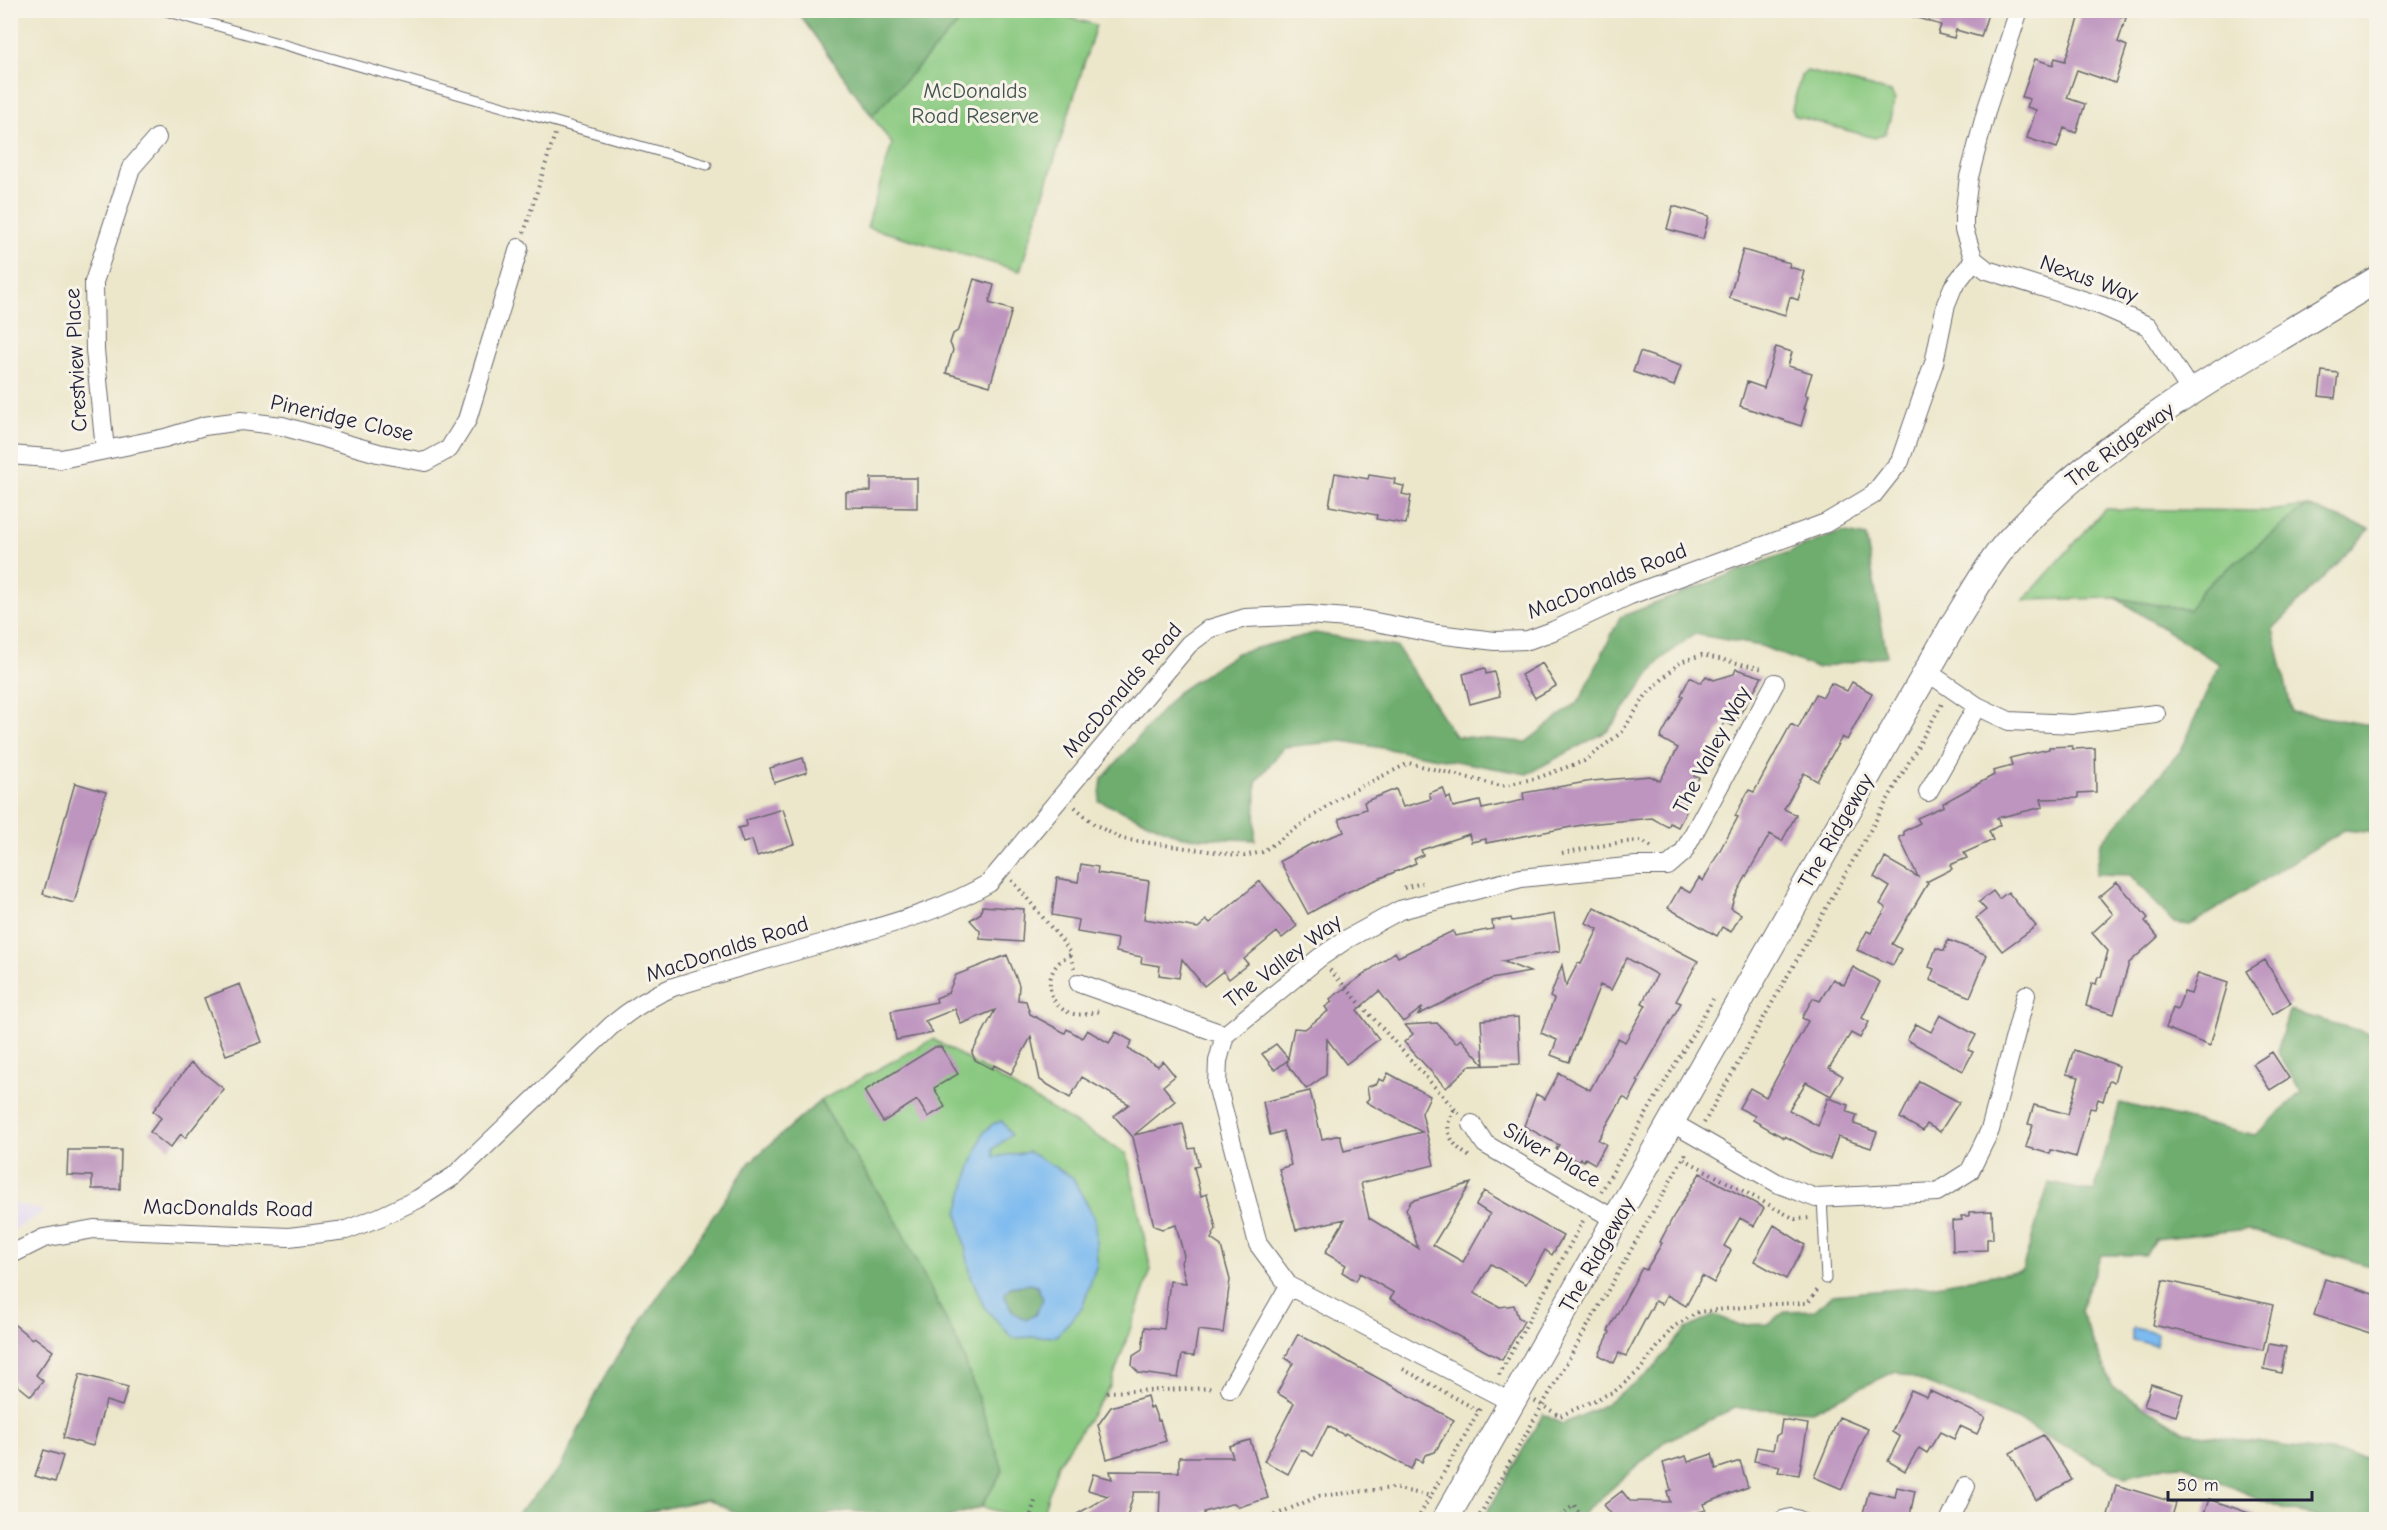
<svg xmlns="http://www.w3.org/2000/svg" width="2387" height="1530" font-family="'Comic Neue',sans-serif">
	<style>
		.built { fill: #dfd5f5 }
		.green { fill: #89c980; stroke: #56765e; stroke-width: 1.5 }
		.forest { fill: #6ead6e; stroke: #486854; stroke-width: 1.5 }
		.water { fill: #7bbaef; stroke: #4e6e95; stroke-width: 1.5; fill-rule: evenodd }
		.building { fill: #be95bf }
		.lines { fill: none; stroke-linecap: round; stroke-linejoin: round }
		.lane-casing { stroke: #69676d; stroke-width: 11 }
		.street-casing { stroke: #69676d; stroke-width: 20 }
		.secondary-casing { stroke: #69676d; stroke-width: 28 }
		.path { stroke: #69676d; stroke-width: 4; stroke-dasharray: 1.5 4.5; stroke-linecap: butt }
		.lane { stroke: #fff; stroke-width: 9 }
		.street { stroke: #fff; stroke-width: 18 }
		.secondary { stroke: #fff; stroke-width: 26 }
		.labels { text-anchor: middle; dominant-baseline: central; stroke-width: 6; stroke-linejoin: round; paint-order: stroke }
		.park-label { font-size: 22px; fill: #415450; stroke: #f7f3e8 }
		.street-label { font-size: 22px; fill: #22223b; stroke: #f7f3e8 }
	</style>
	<rect width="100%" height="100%" fill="#f7f3e8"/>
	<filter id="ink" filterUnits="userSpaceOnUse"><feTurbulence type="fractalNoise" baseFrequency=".0167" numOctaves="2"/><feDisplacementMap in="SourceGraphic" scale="12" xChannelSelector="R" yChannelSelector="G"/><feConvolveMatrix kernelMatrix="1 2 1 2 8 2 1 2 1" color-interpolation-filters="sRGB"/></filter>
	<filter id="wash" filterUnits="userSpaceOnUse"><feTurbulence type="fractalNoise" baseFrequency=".008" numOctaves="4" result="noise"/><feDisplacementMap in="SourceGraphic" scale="24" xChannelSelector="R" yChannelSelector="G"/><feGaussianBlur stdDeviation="1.35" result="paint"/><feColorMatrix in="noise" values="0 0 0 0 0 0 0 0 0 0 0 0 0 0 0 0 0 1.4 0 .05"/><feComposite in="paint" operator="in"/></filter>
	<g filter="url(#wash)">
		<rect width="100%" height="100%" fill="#ece7cb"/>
		<path class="built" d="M11,1203L45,1211L11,1232Z"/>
		<path class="green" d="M797,11H1047L1096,25L1020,271L867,227L892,144Z
			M1807,71L1891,92L1895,100L1886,133L1875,138L1795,116L1792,109L1801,76Z
			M2307,506L2202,589L2189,610L2116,598L2024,600L2105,509L2269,511Z
			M933,1039L1127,1154L1151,1270L1110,1387L1058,1464L1041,1519H1028L981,1507L1003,1470L961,1350L897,1222L820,1101Z"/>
		<path class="forest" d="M797,11H970L872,116Z
			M2307,506L2370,529L2273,629L2292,712L2376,726V833L2344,830L2190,925L2174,923L2130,875L2096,874L2101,843L2182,749L2219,664L2116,598L2189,610L2202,589Z
			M1841,532L1866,537L1887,656L1816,668L1761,646L1694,634L1660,660L1608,731L1527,774L1343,741L1284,747L1256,782L1255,840L1182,837L1099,801L1102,779L1178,692L1237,653L1315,633L1397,647L1455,736L1526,742L1580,700L1620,617Z
			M2289,1011L2376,1035V1268L2248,1229L2155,1239L2146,1255H2101L2080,1311L2113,1387L2185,1432L2376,1459V1515C2362,1514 2347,1521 2331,1519C2282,1514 2229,1485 2184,1465L2168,1466L2126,1477L2039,1433L2027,1424L1896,1371L1812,1411L1735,1408L1666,1441L1577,1519L1483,1520L1543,1414L1562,1424L1599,1408L1649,1373L1686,1329L1715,1315L1740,1325L1768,1324L1786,1311L1815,1310L1832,1295L1930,1286L2022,1270L2049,1183L2094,1192L2120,1103L2255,1136L2301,1092L2277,1051Z
			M820,1101L897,1222L961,1350L1003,1470L981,1507L943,1519L847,1511L805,1519L752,1520L707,1499L617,1519H513L560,1468L607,1372L750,1162Z
			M1029,1284L1037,1286L1043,1299L1035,1315L1025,1320L1013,1312L1004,1295L1010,1287Z"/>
		<path class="water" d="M1002,1121L1011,1135L993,1149L994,1157L1029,1152L1072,1177L1095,1219L1097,1264L1082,1308L1056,1336L1013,1338L984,1307L971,1276L958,1213L967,1178L983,1133L993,1124ZM1029,1284L1037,1286L1043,1299L1035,1315L1025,1320L1013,1312L1004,1295L1010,1287Z
			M2134,1328L2157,1333L2156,1345L2132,1340V1330Z"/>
		<g id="blocks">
			<path class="building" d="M1905,10H1989L1981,37L1956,30L1954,38L1938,34L1941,25L1904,14Z
				M2082,10H2103L2126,18L2118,42L2127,46L2115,83L2077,70L2067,98L2085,104L2076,133L2064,128L2057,148L2027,138L2036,110L2027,107L2030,99L2022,97L2035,59L2053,65L2055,58L2065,61Z
				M1673,206L1709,216L1703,239L1667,229Z
				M1743,250L1790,263L1789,267L1804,271L1802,279L1804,280L1798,300L1790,297L1785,315L1729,298Z
				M974,279L994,285L989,303L1012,310L990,386L946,373L953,350L950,343L953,334L959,330Z
				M1776,347L1792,352L1788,366L1812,373L1805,395L1808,396L1804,409H1806L1801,426L1740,406L1747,382L1764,388Z
				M1640,352L1681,366L1674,386L1633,372Z
				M2322,371L2338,373L2335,398L2319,396Z
				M1335,473L1368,479L1369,475L1395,479L1394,484L1404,486L1402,494L1411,496L1406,524L1376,519L1377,515L1329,506Z
				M871,478H917V508L846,507V492L871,491Z
				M1542,663L1556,686L1535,698L1521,675Z
				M1485,668L1486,674L1494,672L1500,696L1470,704L1463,674Z
				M1736,669L1762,677L1733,726L1725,721L1694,776L1699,778L1683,808L1687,810L1678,827L1670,823L1668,827L1652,818L1587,824L1486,843V839L1471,842L1469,834L1421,850L1423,855L1414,859L1416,863L1345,893L1308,914L1280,861L1311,844L1344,832L1339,819L1366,809L1364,802L1396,789L1403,807L1431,799L1429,793L1443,788L1447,799L1450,797L1453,807L1480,801L1482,809L1524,800L1523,793L1592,781L1650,776L1660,781L1678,748L1660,738L1683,696L1681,695L1690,677L1701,683L1706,676L1714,680L1734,674Z
				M1852,682L1872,693L1847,740L1842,737L1817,781L1804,773L1784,809L1796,815L1782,841L1770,834L1734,898L1731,908L1741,914L1731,932L1722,927L1717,936L1668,908L1680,887L1690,893L1699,878L1703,881L1738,817L1735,816L1749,790L1754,792L1791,724L1798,728L1816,694L1823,697L1831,683L1847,691Z
				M2072,746V749L2095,748L2096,792L2078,793V798L2041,799L2043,807L1997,818L2000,825L1989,831L1993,840L1964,853L1967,858L1950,865L1952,869L1926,882L1928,883L1892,944L1901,949L1893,965L1857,950L1867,931L1871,933L1886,908L1880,904L1890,887L1874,877L1885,858L1918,877L1899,837L1904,835V831L1920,823L1917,818L1944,806L1943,803L1994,775L1993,771L2012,766L2010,758L2049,749V747Z
				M803,758L807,772L774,783L770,768Z
				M75,783L106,792L74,903L43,894Z
				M783,809L794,844L757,856L752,840L743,843L738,828L747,826L746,820Z
				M1081,864L1098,867L1097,873L1149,881L1144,919L1198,928L1207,920L1210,923L1260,881L1297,926L1282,938L1277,932L1244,959L1248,964L1229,979L1223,971L1204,986L1182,959L1179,978L1159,975L1160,966L1141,963L1142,957L1116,952L1118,939L1077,932L1079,920L1052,915L1057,878L1078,882Z
				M2117,882L2148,918L2145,921L2158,937L2129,963L2114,1014L2086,1006L2092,983L2096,984L2098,977H2101L2108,951L2092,933L2113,914L2099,897Z
				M1993,891L1999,899L2008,892L2036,926L2002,951L1976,918L1986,910L1979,902Z
				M982,906L1024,909L1022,942L980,939V931L970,920L981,913Z
				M1594,907L1698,961L1676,1001L1681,1003L1637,1081L1639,1082L1629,1101L1623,1097L1598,1140L1606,1144L1595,1164L1585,1158L1584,1161L1580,1158L1578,1162L1556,1149L1559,1145L1524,1126L1536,1094L1545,1099L1559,1073L1590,1090L1618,1038L1625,1042L1646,1005L1642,1003L1657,975L1627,958L1611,990L1600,985L1569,1062L1551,1055L1557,1040L1541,1033L1554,999L1550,997L1562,965L1566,986L1578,963L1581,964L1598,929L1586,923Z
				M1554,914L1560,951L1502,961L1530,972L1491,979L1418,1015L1423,1007L1403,1022L1379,991L1357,1010L1379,1039L1346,1064L1327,1039L1326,1075L1306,1089L1287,1064L1288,1060L1275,1070L1262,1054L1276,1044L1288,1058L1294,1028L1305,1029L1328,1011L1325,1007L1332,1002L1330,999L1395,952L1398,957L1453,931L1455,936L1493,929L1492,921L1511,918L1512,921Z
				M1948,940L1987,955L1970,997L1930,980L1934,969L1929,967L1936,948L1944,951Z
				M1007,955L1019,985L1018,1000L1026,1001L1030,1014L1065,1033L1067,1029L1082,1038L1087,1030L1109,1043L1116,1032L1132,1041L1128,1049L1158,1066L1163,1061L1175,1076L1163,1086L1175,1101L1134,1135L1183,1124L1189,1149L1195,1148L1199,1166L1194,1167L1201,1196L1207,1194L1213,1216L1216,1229L1211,1239L1221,1246L1230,1280L1223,1333L1198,1330L1194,1356L1182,1355L1178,1378L1139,1373L1132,1366L1133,1356L1142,1350L1145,1327L1164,1329L1170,1281L1186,1283L1181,1262L1184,1256L1176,1225L1162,1229L1154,1226L1133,1137L1114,1116L1129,1104L1082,1077L1070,1098L1040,1080L1031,1037L1011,1074L994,1065L992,1069L975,1060L972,1053L995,1010L961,1024L955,1009L925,1021L933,1033L896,1040L891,1011L937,1002L936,998L948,993L956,975Z
				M2265,960L2291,1003L2272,1015L2246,971Z
				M1853,967L1880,982L1862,1018L1869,1022L1860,1038L1851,1033L1829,1068L1843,1076L1831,1096L1806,1082L1789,1110L1818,1126L1828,1098L1849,1105L1847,1112L1857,1115L1854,1124L1877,1132L1871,1148L1838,1137L1830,1159L1810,1152V1150L1785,1136L1784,1138L1753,1120L1755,1116L1739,1108L1750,1088L1766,1097L1808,1021L1802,1018L1813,998L1820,1001L1833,979L1844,985Z
				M2198,973L2228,983L2210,1046L2166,1028L2173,1008L2177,1010L2184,992L2191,994Z
				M240,984L262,1042L226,1055L204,998Z
				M1940,1015L1976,1035L1968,1050L1973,1052L1963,1071L1907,1040L1916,1024L1931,1032Z
				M1518,1017L1520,1064L1469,1066L1446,1088L1404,1042L1413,1034L1405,1025L1437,1023L1456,1043L1461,1039L1484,1065L1481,1020Z
				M935,1047H941L958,1074L934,1088L945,1107L928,1117L917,1100L883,1122L864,1091Z
				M2074,1050L2119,1066L2114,1082L2109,1081L2103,1101L2098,1099L2095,1109L2090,1108L2076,1157L2051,1150L2050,1154L2026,1147L2033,1125L2028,1124L2034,1105L2068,1114L2079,1077L2066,1074Z
				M2272,1052L2289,1078L2270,1090L2253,1064Z
				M191,1063L224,1089L185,1138L181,1134L170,1148L150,1132L161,1118L153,1111Z
				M1388,1073L1430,1096L1422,1113L1434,1165L1361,1183L1369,1218L1418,1248L1406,1209L1411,1201L1471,1183L1433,1245L1463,1262L1490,1214L1476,1205L1484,1191L1563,1236L1552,1255L1545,1250L1526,1284L1491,1264L1474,1293L1500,1307L1514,1305L1518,1317L1524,1321L1502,1360L1390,1299L1394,1293L1360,1273L1356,1281L1342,1272L1346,1265L1325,1253L1345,1219L1296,1230L1279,1169L1291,1165L1283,1131L1270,1135L1263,1102L1310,1091L1322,1139L1340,1135L1344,1151L1422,1132L1366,1102L1369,1098L1367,1087L1377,1084L1379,1079L1384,1081Z
				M1919,1081L1959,1102L1940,1132L1927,1124L1923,1131L1900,1118Z
				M68,1150H121L120,1189H92V1176L67,1175Z
				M1700,1173L1764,1208L1754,1226L1740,1218L1724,1246L1731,1250L1714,1283L1702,1276L1686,1306L1667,1295L1662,1304L1655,1301L1626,1356L1619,1353L1614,1363L1599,1355L1610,1332L1608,1331L1642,1268L1646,1270L1662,1243L1660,1242L1673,1217Z
				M1992,1211L1993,1239H1987V1250L1953,1251L1952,1221L1962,1220L1961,1216H1969V1212Z
				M1774,1225L1805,1245L1786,1279L1754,1261Z
				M2325,1279L2376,1295V1335L2314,1315Z
				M2163,1280L2273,1305L2263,1350L2153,1325Z
				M10,1321L32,1339L34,1337L53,1351L36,1375L43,1381L31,1396L10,1379Z
				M1298,1334L1454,1420L1435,1452L1425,1455L1422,1462L1416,1459L1411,1469L1345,1433L1344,1435L1328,1426L1313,1456L1301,1449L1288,1474L1264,1461L1294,1403L1277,1393L1293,1363L1285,1358Z
				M2269,1344L2286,1347L2281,1373L2264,1369Z
				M80,1374L128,1387L122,1406L106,1401L93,1446L63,1438Z
				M2151,1384L2183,1394L2176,1416L2144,1406Z
				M1911,1390L1927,1397L1930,1391L1985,1417L1977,1434L1960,1426L1954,1439L1940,1432L1927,1453L1919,1448L1905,1471L1888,1461L1900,1437L1892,1432Z
				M1147,1396L1150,1408L1153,1407L1158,1421L1160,1420L1166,1441L1107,1459L1098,1425L1111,1407Z
				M1839,1417L1868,1429L1842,1489L1814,1477Z
				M1782,1420L1808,1424L1799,1475L1778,1472L1780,1466L1754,1461L1757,1447L1773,1450L1776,1436L1780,1433Z
				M2043,1435L2072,1480L2036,1500L2010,1453Z
				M1250,1440L1268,1498L1239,1507L1234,1503L1204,1512V1520H1159L1160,1492H1134L1126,1520H1067L1108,1496L1088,1490L1093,1474L1112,1479L1110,1471L1179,1472V1457H1233L1229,1446Z
				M44,1450L63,1456L55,1482L35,1476Z
				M1712,1454L1716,1469L1740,1461L1748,1487L1704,1504L1706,1510L1688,1515L1691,1520H1616L1604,1505L1622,1491L1630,1501L1670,1502L1667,1491L1671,1490L1663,1463L1686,1456L1688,1462Z
				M2116,1485L2176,1503L2171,1520H2107Z
				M1897,1487L1915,1491L1909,1520H1888L1863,1513L1869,1491L1895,1497Z
				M2209,1499L2260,1517V1520H2202Z"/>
		</g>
	</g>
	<g filter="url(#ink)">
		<use href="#blocks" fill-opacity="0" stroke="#69676d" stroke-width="1.5"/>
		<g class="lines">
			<g class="lane-casing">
				<path id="lane" d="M162,10L707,165
					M1822,1197L1826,1279"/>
			</g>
			<g class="street-casing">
				<path id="street" d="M1974,260L1987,270L2102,306L2148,326L2192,393
					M1974,260L1964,230V216L1969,177L1987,108L2019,10
					M105,450L95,350L94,282L131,168L157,138
					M10,455L61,459L165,438L204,426L241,421L282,426L378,453L425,462L449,449L467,420L519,248
					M1926,671L1977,706L2009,721L2073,724L2156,714
					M1928,792L1977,706
					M1079,983L1225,1035
					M1671,1122L1779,1184L1816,1198L1937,1192L1970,1171L1990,1130L2026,995
					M1472,1124L1485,1144L1616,1220
					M10,1255L44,1238L94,1229L289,1237L346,1230L380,1217L418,1199L454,1176L611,1026C630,1010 649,997 673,987C726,971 778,956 831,941C886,925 940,912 989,883L1189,644L1209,629L1245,618L1309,615L1360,619L1437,634L1495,641L1528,640L1553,631L1630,595L1826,523L1873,495L1900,461L1934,363L1946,304L1953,287L1974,260
					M1230,1389L1289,1286
					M1513,1403L1289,1286L1258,1244L1217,1085L1218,1061L1225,1035L1319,958L1347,939L1400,910L1521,878L1636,866H1668L1683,853L1775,683
					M1783,1520L1791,1518L1799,1520
					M1950,1520L1966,1486"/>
			</g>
			<g class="secondary-casing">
				<path id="secondary" d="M1445,1520L1956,620C1972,595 1987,566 2006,544C2103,433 2252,356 2376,280"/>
			</g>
			<path class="path" d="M524,233L555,134
				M1075,807L1094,824L1122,839L1244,856L1262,852L1344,795L1409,763L1501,786L1537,778L1584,761L1622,732L1646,695L1680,662L1702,655L1763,669
				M1562,853L1622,842L1641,841L1654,848
				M1012,880L1068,948L1074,968
				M1404,888L1422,883
				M1070,955C1042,967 1043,1007 1074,1014C1083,1016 1093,1012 1102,1011
				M1330,970L1459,1114
				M1454,1110C1440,1131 1454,1148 1472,1158
				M1704,1123L1943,702
				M1684,1159L1795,1219L1811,1218
				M1601,1192L1713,999
				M1403,1369L1479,1411
				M1499,1375L1583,1221
				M1107,1392L1214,1388
				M1535,1401L1560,1416L1615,1391L1639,1371L1673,1327L1698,1312L1772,1304L1808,1303L1819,1288
				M1029,1520L1035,1501
				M1264,1520L1319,1496L1393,1488L1431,1496
				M1417,1520L1482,1405
				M1477,1520L1688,1150
				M1556,1520L1574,1505L1585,1520"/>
			<use href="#lane" class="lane"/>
			<use href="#street" class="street"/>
			<use href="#secondary" class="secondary"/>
		</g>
	</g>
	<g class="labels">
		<g class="park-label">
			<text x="975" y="91">McDonalds<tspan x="975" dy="25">Road Reserve</tspan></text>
		</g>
		<g class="street-label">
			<text transform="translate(2089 279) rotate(20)">Nexus Way</text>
			<text transform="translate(76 360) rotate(-93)">Crestview Place</text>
			<text transform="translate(342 418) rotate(13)">Pineridge Close</text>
			<text transform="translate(2120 445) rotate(-36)">The Ridgeway</text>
			<text transform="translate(1607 581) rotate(-22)">MacDonalds Road</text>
			<text transform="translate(1122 690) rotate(-49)">MacDonalds Road</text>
			<text transform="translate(1712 750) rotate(-62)">The Valley Way</text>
			<text transform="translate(1836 831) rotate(-60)">The Ridgeway</text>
			<text transform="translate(727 949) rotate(-18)">MacDonalds Road</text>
			<text transform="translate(1283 961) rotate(-37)">The Valley Way</text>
			<text transform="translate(1552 1155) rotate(30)">Silver Place</text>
			<text transform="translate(228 1208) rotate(1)">MacDonalds Road</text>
			<text transform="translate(1597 1255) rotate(-60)">The Ridgeway</text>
		</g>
	</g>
	<rect width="2387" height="1530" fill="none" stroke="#f7f3e8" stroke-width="36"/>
	<path d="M2168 1491v9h144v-9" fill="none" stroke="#22223b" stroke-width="3"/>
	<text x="2177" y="1491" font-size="18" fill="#22223b" stroke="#f7f3e8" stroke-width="4.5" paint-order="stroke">50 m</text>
</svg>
